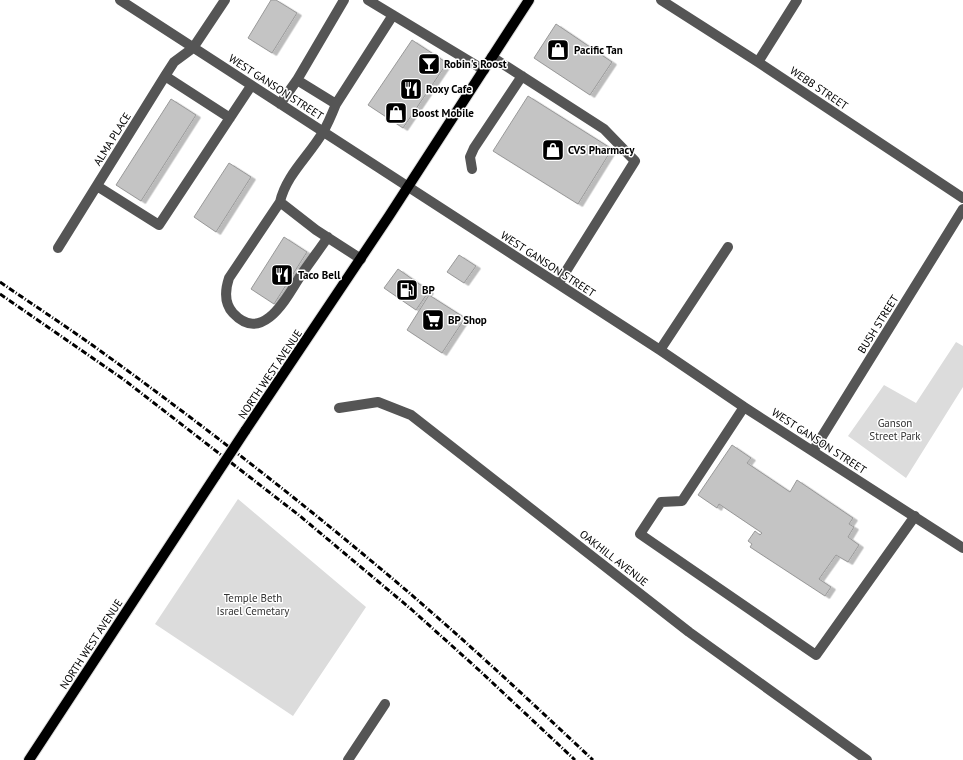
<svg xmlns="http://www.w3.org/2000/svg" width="963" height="760" font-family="'PT Sans',sans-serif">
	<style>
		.green { fill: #dcdcdc }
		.building { fill: #c4c4c4; stroke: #999; filter: url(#shadow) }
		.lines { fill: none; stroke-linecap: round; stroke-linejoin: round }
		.major-casing { stroke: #dbdbdb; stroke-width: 12 }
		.minor { stroke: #555; stroke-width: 10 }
		.major { stroke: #000; stroke-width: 10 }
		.rail { stroke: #000; stroke-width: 3; stroke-dasharray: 6 2 1 2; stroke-linecap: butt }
		.major-bridge-casing { stroke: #dbdbdb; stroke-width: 12; stroke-linecap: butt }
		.major-bridge { stroke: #000; stroke-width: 10 }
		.labels { text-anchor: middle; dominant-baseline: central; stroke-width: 3; stroke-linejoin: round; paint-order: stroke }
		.poi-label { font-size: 11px; font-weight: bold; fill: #000; stroke: #fff; text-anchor: start }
		.street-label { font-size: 11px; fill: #000; stroke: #fff }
		.park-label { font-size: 11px; fill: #333; stroke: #fff }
	</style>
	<defs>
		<filter id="shadow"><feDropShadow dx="4.5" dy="2.5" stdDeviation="0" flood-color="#0004"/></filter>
	</defs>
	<rect width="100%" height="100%" fill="#fff"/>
	<path class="green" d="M956,342L963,346V387L906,478L848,436L884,385L916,403Z
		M238,499L366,607L293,716L155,624Z"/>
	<path class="building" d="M271,0H276L297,13L272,53L248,38Z
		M556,24L612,62L590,95L534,58Z
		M412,40L447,63L403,128L368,105Z
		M528,96L612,149L578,204L493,151Z
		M171,99L196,115L141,201L116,185Z
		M229,163L251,177L216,232L194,217Z
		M284,237L307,252L274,304L251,289Z
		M459,255L476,266L464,283L447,272Z
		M398,269L429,291L416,310L384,288Z
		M429,295L465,318L442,353L407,330Z
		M732,445L751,458L747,463L790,492L797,480L853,518L849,524L854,527L848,537L859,545L848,562L836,555L819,579L831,587L825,596L750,547L752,544L748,541L755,531L760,535L762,533L719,504L717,508L698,495Z"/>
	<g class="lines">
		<g class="major-casing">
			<path id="major" d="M245,431L389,216L529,0
				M29,760L216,475"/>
		</g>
		<path class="minor" d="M120,0L660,350L744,407L963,548
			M368,0L484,70
			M661,0L758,62L963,198
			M492,57L604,129L635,161L558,284
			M758,62L797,0
			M165,76L230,118
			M297,80L344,0
			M280,104L297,80L336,104C332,114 328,124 323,132C309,156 286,175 280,202L316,230L361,259
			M336,104L393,15
			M472,169L470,157L474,148L522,76
			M97,186L159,225L251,86
			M280,202L229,278C225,290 224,303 233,313C263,345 287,297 301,275C310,262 319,250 328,237
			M58,248L165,76L174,62L193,48L225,0
			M660,350L728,247
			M744,407L682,501L661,502L640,534L816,655L915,516
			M339,408L378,402L411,415L689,632L867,760
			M813,451L963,209
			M348,760L385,704"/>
		<use href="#major" class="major"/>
		<path class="rail" d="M0,282C32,304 64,325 95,347C199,422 302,502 400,585C466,641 530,701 593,760
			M0,294L123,379L300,516L411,609L480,671L575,760"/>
		<g class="major-bridge-casing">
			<path id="major-bridge" d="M216,475L245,431"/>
		</g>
		<use href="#major-bridge" class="major-bridge"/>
	</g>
	<defs>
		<g id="shop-square" transform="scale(1.15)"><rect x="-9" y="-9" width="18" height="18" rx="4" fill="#000" stroke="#fff"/><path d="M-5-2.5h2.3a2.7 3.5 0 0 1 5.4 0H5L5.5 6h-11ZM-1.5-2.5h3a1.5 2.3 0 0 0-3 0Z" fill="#fff"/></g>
		<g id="bar-square" transform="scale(1.15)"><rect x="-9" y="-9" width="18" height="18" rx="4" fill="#000" stroke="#fff"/><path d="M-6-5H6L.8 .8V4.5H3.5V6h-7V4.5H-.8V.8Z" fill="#fff"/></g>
		<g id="restaurant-square" transform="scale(1.15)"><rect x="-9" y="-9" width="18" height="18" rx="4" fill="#000" stroke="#fff"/><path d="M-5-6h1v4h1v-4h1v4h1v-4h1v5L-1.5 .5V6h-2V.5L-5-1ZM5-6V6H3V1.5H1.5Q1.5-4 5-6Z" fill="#fff"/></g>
		<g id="fuel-square" transform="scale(1.15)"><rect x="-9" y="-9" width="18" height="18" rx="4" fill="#000" stroke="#fff"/><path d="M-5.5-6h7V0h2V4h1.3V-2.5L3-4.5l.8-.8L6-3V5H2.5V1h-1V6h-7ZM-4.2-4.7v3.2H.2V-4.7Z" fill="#fff"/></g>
		<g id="supermarket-square" transform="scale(1.15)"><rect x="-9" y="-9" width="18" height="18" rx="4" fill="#000" stroke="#fff"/><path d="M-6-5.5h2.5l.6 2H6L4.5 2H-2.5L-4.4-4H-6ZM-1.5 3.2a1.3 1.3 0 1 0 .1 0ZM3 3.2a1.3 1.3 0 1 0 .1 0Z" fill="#fff"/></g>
	</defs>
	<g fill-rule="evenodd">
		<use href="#shop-square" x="558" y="50"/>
		<use href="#bar-square" x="429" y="64"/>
		<use href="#restaurant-square" x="411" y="89"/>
		<use href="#shop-square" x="396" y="113"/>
		<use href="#shop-square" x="553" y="150"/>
		<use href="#restaurant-square" x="282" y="275"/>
		<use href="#fuel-square" x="407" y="290"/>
		<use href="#supermarket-square" x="433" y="320"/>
	</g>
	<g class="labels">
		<g class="poi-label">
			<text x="574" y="50">Pacific Tan</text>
			<text x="444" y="64">Robin's Roost</text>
			<text x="426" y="89">Roxy Cafe</text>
			<text x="412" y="113">Boost Mobile</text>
			<text x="568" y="150">CVS Pharmacy</text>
			<text x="298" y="275">Taco Bell</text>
			<text x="422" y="290">BP</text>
			<text x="448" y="320">BP Shop</text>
		</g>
		<g class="street-label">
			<text transform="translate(276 87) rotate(33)">WEST GANSON STREET</text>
			<text transform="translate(819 88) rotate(34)">WEBB STREET</text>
			<text transform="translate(112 139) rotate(-58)">ALMA PLACE</text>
			<text transform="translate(548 264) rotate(33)">WEST GANSON STREET</text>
			<text transform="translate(878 324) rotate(-58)">BUSH STREET</text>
			<text transform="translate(270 374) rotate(-56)">NORTH WEST AVENUE</text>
			<text transform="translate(819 441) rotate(33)">WEST GANSON STREET</text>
			<text transform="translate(614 558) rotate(38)">OAKHILL AVENUE</text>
			<text transform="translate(91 644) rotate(-57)">NORTH WEST AVENUE</text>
		</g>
		<g class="park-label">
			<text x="895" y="423">Ganson<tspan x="895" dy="13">Street Park</tspan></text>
			<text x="253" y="598">Temple Beth<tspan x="253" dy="13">Israel Cemetary</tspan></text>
		</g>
	</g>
</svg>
